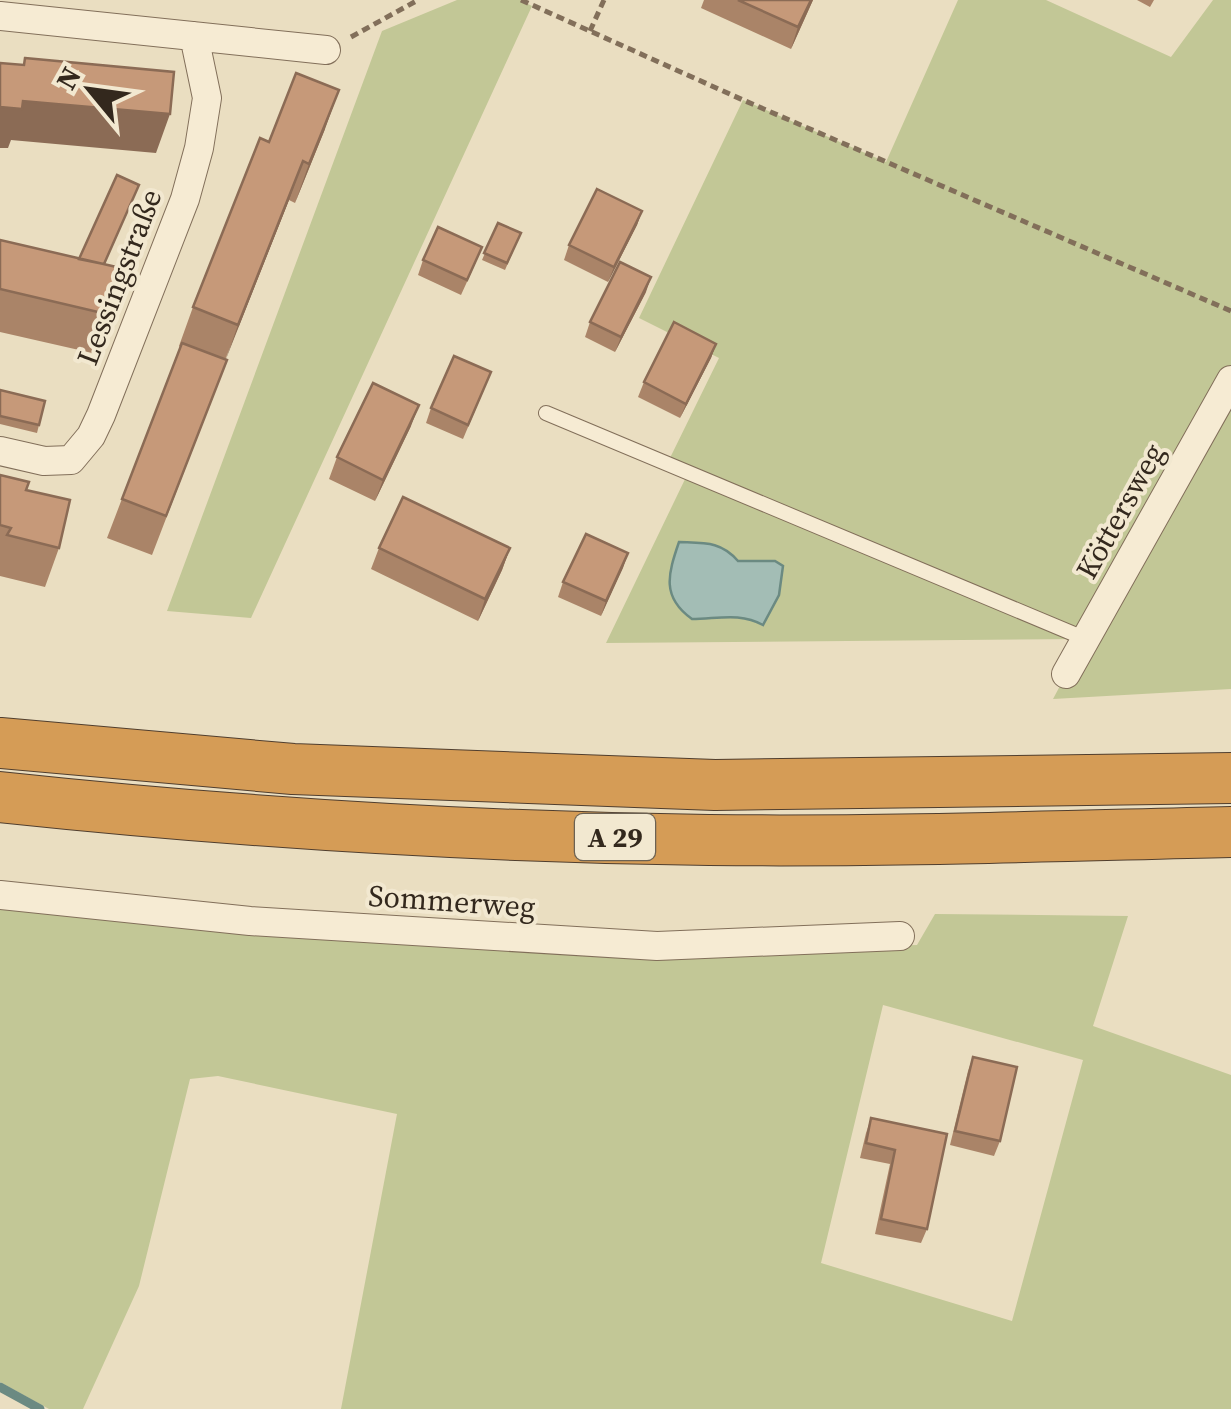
<svg xmlns="http://www.w3.org/2000/svg" width="1231" height="1409" font-family="'Source Serif 4',serif">
	<style>
		.green { fill: #c2c796; fill-rule: evenodd }
		.water { fill: #a3bdb5; stroke: #6b8a82; stroke-width: 2.5 }
		.lines { fill: none; stroke-linecap: round; stroke-linejoin: round }
		.stream { stroke: #6b8a82; stroke-width: 9 }
		.service-casing { stroke: #826f5a; stroke-width: 16 }
		.minor-casing { stroke: #826f5a; stroke-width: 30 }
		.motorway-casing { stroke: #503e2e; stroke-width: 52 }
		.path { stroke: #826f5a; stroke-width: 5; stroke-dasharray: 8 5; stroke-linecap: butt }
		.service { stroke: #f6ebd3; stroke-width: 14 }
		.minor { stroke: #f6ebd3; stroke-width: 28 }
		.motorway { stroke: #d59c56; stroke-width: 50 }
		.wall { fill: #aa8468 }
		.shaded-wall { fill: #8b6b55 }
		.building { fill: #c69979; stroke: #8b6b55; stroke-width: 2.5 }
		.labels { text-anchor: middle; dominant-baseline: central; stroke-width: 8; stroke-linejoin: round; paint-order: stroke }
		.shield { fill: #f2e8d0; stroke: #6c6253; stroke-width: 2.5 }
		.shield-label { font-size: 28px; font-weight: bold; fill: #33281d }
		.street-label { font-size: 30px; fill: #33281d; stroke: #f2e8d0 }
	</style>
	<rect width="100%" height="100%" fill="#eadec1"/>
	<path class="green" d="M457,0H520L532,6L251,618L167,611L382,31Z
		M958,0H1046L1171,57L1213,0H1231V689L1053,699L1085,639L606,643L688,473L669,460L719,358L639,318L743,100L886,162ZM680,542C704,543 722,541 738,561H775L783,567L779,595L763,625C746,616 725,614 706,619L669,576Z
		M0,900L656,952L917,945L935,914L1128,916L1093,1026L1231,1075V1409H341L397,1114L218,1076L190,1079L139,1286L83,1409H49L0,1382ZM883,1005L1083,1060L1012,1321L821,1263Z"/>
	<path class="water" d="M679,542C704,543 721,541 738,561H775L783,566L779,595L763,625C740,612 717,619 692,619C661,597 668,574 679,542Z"/>
	<g class="lines">
		<path class="stream" d="M0,1387L40,1409"/>
		<g class="service-casing">
			<path id="service" d="M546,413L1086,639"/>
		</g>
		<g class="minor-casing">
			<path id="minor" d="M0,16L326,50
				M0,451L44,461L71,460L91,436L101,415L185,199L199,148L207,98L194,36
				M1066,674L1231,380
				M0,895L250,921L657,946L900,936"/>
		</g>
		<g class="motorway-casing">
			<path id="motorway" d="M0,743L293,769L715,785L1231,778
				M0,797C235,822 473,837 709,840C883,842 1057,836 1231,832"/>
		</g>
		<path class="path" d="M521,0L743,100L1231,311
			M590,31L604,0
			M351,37L418,0"/>
		<use href="#service" class="service"/>
		<use href="#minor" class="minor"/>
		<use href="#motorway" class="motorway"/>
	</g>
	<path class="wall" d="M704,0H813L791,49L701,8Z
		M1137,0H1154L1150,7Z
		M325,129L295,203L289,200L225,360L212,399L152,555L107,538L180,347L179,346L193,307L269,142Z
		M642,211L637,225L608,282L564,260L569,245Z
		M498,223L521,233L505,270L482,260Z
		M0,240L104,264L115,316L101,355L0,332Z
		M423,260L476,262L461,295L418,275Z
		M646,292L615,352L585,337L590,322Z
		M716,344L711,358L680,418L638,397L644,382Z
		M485,387L463,439L426,423L431,408Z
		M0,390L39,425L37,433L0,424Z
		M411,426L375,501L329,479L337,457Z
		M0,475L26,490L59,548L45,587L0,576Z
		M379,548H510L502,570L478,621L371,569Z
		M628,553L601,616L558,597L563,582Z
		M973,1057L1000,1141L994,1156L950,1145L968,1071Z
		M871,1118L947,1134L927,1229L921,1243L875,1234L890,1164L860,1158L866,1133Z"/>
	<path class="shaded-wall" d="M811,0H813L791,49L798,27Z
		M339,90L325,129L295,203L309,164Z
		M23,101L170,114L156,153L11,140L8,148H0V107Z
		M303,161L289,200L224,364L238,325Z
		M642,211L637,225L608,282L614,267Z
		M651,277L646,292L615,352L621,337Z
		M716,344L711,358L680,418L686,404Z
		M419,405L411,426L375,501L383,480Z
		M510,548L502,570L478,621L485,599Z
		M628,553L623,568L601,616L606,601Z"/>
	<path class="building" d="M738,0H811L798,27Z
		M25,58L174,72L170,114L23,101L22,109L0,107V63L24,65Z
		M296,73L339,90L309,164L303,161L238,325L193,307L260,138L269,142Z
		M117,175L139,185L104,264L79,259Z
		M597,189L642,211L614,267L569,245Z
		M498,223L521,233L507,263L484,253Z
		M438,227L482,247L467,280L423,260Z
		M0,240L125,269L115,316L0,289Z
		M620,262L651,277L621,337L590,322Z
		M674,322L716,344L686,404L644,382Z
		M182,343L227,360L166,516L122,499Z
		M454,356L491,372L468,425L431,408Z
		M373,383L419,405L383,480L337,457Z
		M0,390L45,401L39,425L0,416Z
		M0,475L29,482L26,490L70,500L59,548L7,535L11,528L0,525Z
		M403,497L510,548L485,599L379,548Z
		M586,534L628,553L606,601L563,582Z
		M973,1057L1017,1067L1000,1141L955,1131Z
		M871,1118L947,1134L927,1229L881,1219L895,1150L866,1143Z"/>
	<g class="labels">
		<rect class="shield" x="575" y="814" width="80" height="46" rx="8"/>
		<g class="shield-label">
			<text x="615" y="837">A 29</text>
		</g>
		<g class="street-label">
			<text transform="translate(119 277) rotate(-69)">Lessingstraße</text>
			<text transform="translate(1120 511) rotate(-61)">Köttersweg</text>
			<text transform="translate(452 901) rotate(4)">Sommerweg</text>
		</g>
	</g>
	<g transform="translate(90 90) rotate(299)" stroke="#f2e8d0" stroke-width="8" paint-order="stroke">
	<path d="M0-8L18 38L0 25L-18 38Z" fill="#33281d"/>
	<text y="-15" font-size="28" font-weight="bold" text-anchor="middle" fill="#33281d">N</text>
	</g>
</svg>
